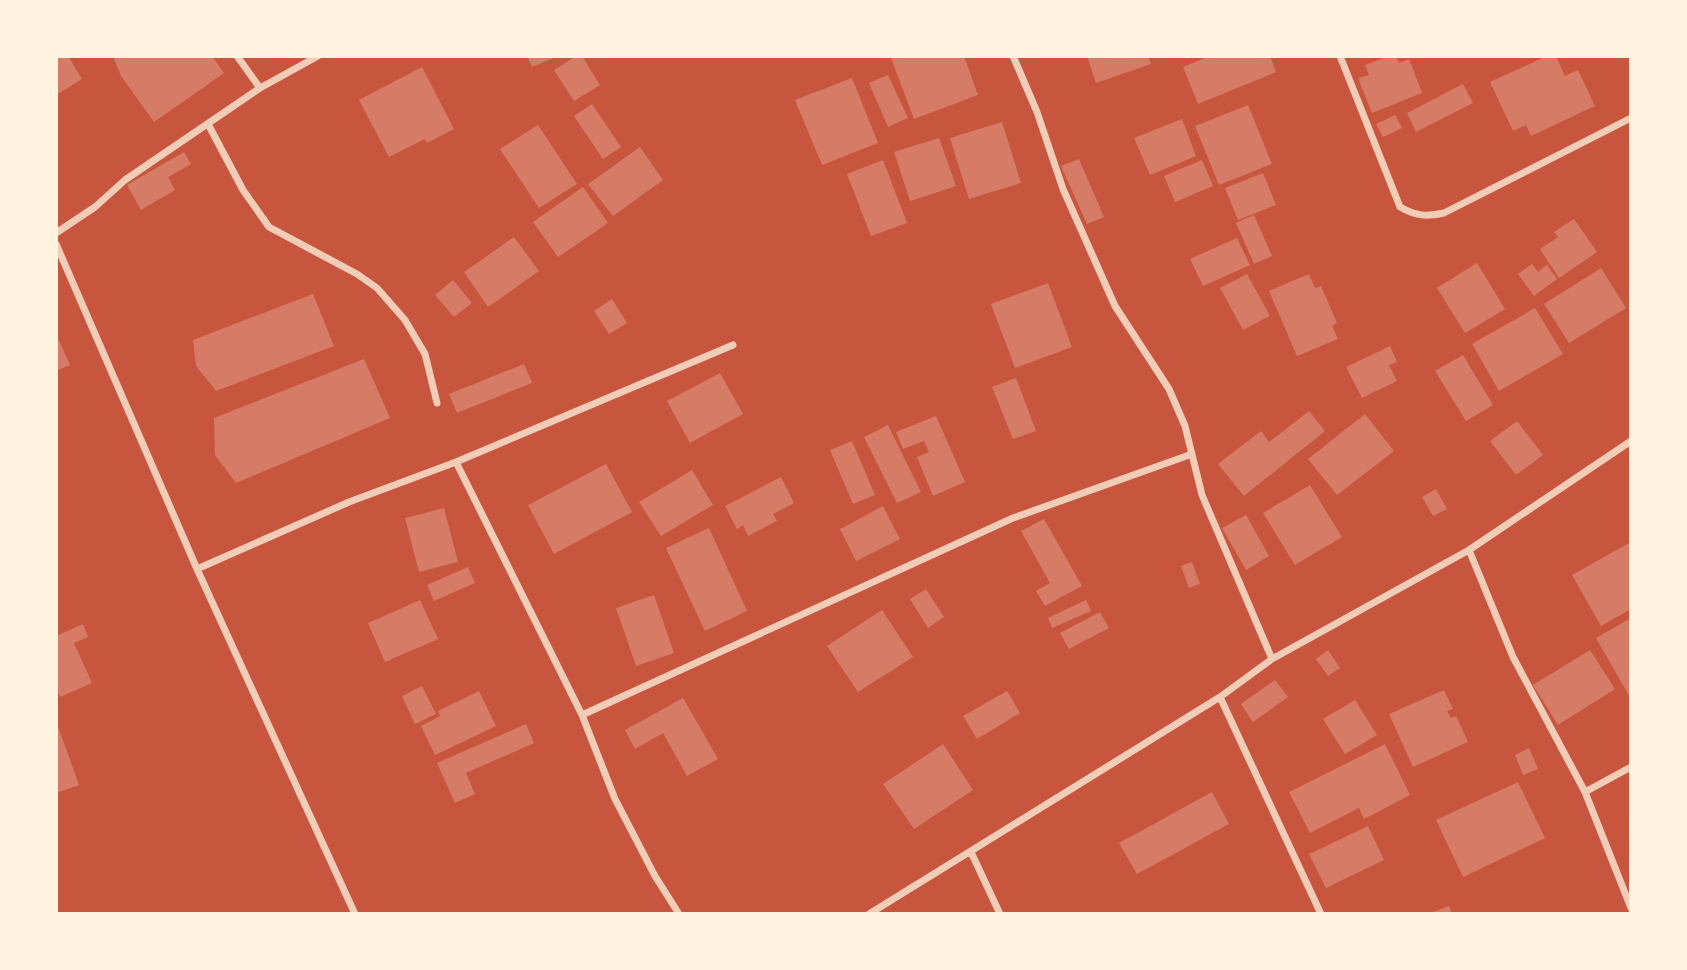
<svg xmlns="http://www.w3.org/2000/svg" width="1687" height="970" font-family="Arial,sans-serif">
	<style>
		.building { fill: #d67c66 }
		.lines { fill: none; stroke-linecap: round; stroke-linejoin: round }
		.minor { stroke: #f1ccb7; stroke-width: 7 }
	</style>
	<rect width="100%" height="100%" fill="#c8553d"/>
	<path class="building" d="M56,56H68L82,79L56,95Z
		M113,56H212L224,73L154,122L121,76Z
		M527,56H558L532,67Z
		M576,56H582L600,85L574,101L554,70Z
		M896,56H964L978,95L914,119L891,58Z
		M1087,56H1148L1151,64L1096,83Z
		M1210,56H1270L1276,72L1198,104L1183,67Z
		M1389,56H1396L1399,63L1409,59L1422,93L1372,113L1358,78L1369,75L1365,65Z
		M1547,56H1556L1565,76L1578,70L1595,106L1531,136L1526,125L1513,131L1490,82Z
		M422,67L454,129L427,143L425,139L389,157L359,100Z
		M888,75L908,118L888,127L869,83Z
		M852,78L878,143L822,165L795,100Z
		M1463,84L1473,103L1416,132L1407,113Z
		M592,104L621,147L603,159L574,116Z
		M1248,105L1272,164L1219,185L1195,126Z
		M1395,115L1402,128L1383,137L1376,124Z
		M1182,119L1196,156L1150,175L1134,138Z
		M1002,122L1021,183L969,199L950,138Z
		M538,125L577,184L539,208L500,149Z
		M939,138L956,186L910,201L894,152Z
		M640,147L663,180L613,216L588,184Z
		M184,152L191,164L168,177L175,190L141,210L127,185Z
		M1079,159L1104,217L1087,224L1061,166Z
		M883,160L907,223L871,236L847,174Z
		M1202,160L1213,186L1175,202L1164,176Z
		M1263,173L1276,205L1238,220L1225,188Z
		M583,187L608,223L558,257L533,222Z
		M1254,215L1272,256L1254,264L1236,223Z
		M1574,219L1597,252L1559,278L1540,249L1558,237L1554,232Z
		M514,237L539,271L488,307L464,272Z
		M1237,238L1250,265L1203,286L1190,259Z
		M1477,263L1505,309L1465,333L1437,288Z
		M1532,264L1538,272L1547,265L1557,279L1534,296L1518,274Z
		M1601,268L1626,308L1569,343L1544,304Z
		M1247,274L1270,316L1243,330L1220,288Z
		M1309,274L1315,288L1321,286L1337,323L1332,326L1338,339L1297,356L1269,291Z
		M453,280L472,303L454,317L435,295Z
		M1048,283L1072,347L1015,368L991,304Z
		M313,294L334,346L216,391L196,366L193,340Z
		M612,299L627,323L609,334L594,311Z
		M1535,308L1563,354L1499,391L1472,344Z
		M56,334L70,365L56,371Z
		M1390,346L1397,362L1389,365L1397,381L1362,398L1346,367Z
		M1463,355L1493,405L1466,421L1435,371Z
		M364,359L390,418L236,483L215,455L214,418Z
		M524,364L532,383L457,413L449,394Z
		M720,373L743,414L690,443L667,401Z
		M1016,378L1036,431L1013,439L992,387Z
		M1309,411L1325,431L1244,496L1218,464L1261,431L1269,442Z
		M1365,414L1394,451L1337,495L1308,459Z
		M936,416L965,482L933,496L917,457L929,452L924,441L903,449L896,432Z
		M1517,421L1543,455L1516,475L1490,441Z
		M888,425L921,492L897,503L864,437Z
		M852,441L875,495L853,504L830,450Z
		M606,464L632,512L554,554L528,505Z
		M692,470L713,505L661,536L639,502Z
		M781,477L794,503L773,514L777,521L748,536L743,525L737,529L725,506Z
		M1310,485L1342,537L1295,565L1263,513Z
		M1436,489L1447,509L1433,516L1422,497Z
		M883,506L900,539L856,561L840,529Z
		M444,508L458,562L419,572L405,518Z
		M1246,515L1269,556L1246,570L1222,528Z
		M1044,519L1082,586L1045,606L1036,591L1050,583L1021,531Z
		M709,528L747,611L705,631L666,548Z
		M1631,542V572L1629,574L1631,578V609L1601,626L1572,575Z
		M1192,562L1200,584L1189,588L1181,566Z
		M468,567L475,583L434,601L427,585Z
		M926,589L944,617L928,628L910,599Z
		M654,595L674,653L636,666L616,608Z
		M420,600L438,639L385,662L368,623Z
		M1086,600L1091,611L1052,628L1048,618Z
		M882,610L913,657L858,692L827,646Z
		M1100,612L1109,628L1069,649L1060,633Z
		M1631,618V699L1596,638Z
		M83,624L88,637L74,643L92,683L60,697L56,688V636Z
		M1328,650L1340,668L1328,676L1316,659Z
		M1590,650L1615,689L1558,725L1533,685Z
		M1275,680L1288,697L1253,722L1241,704Z
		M422,686L436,714L415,724L402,696Z
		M1444,690L1453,709L1447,711L1451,718L1456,716L1468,742L1413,767L1389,714Z
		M479,691L496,726L435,755L421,726L440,716L438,711Z
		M1007,691L1020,713L977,739L963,716Z
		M683,698L718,759L687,776L663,733L635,749L625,730Z
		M1355,700L1377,735L1345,754L1323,719Z
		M56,721L79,785L56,793Z
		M526,724L534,743L466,773L475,794L455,803L437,763Z
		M943,744L973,790L914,829L883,784Z
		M1385,744L1410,795L1364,819L1359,808L1310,833L1289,792Z
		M1529,748L1538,769L1523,775L1515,755Z
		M1518,782L1545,838L1463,877L1436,820Z
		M1212,792L1229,824L1137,874L1119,843Z
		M1368,826L1384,860L1326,888L1309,854Z
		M1449,906L1452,914H1427Z"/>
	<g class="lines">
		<path class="minor" d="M237,56L260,88
			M1013,56L1037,112L1063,189L1115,306L1169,389L1185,426L1202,495L1272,659
			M1340,56L1400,207C1416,216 1426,217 1444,213L1631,118
			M208,124L243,190L269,227L357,274L377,288L405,320L425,354L437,403
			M56,233L95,207L125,180L260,88L318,56
			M56,244L197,569L355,914
			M456,462L582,715L615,799L655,876L679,914
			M1469,550L1513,657L1585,792L1631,908
			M197,569L349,502L456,462L733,345
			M1220,697L1321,914
			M582,715L1013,518L1192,454
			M1585,792L1631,767
			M971,852L1000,914
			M869,914L1220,697L1272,659L1469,550L1631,441"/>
	</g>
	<rect width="1687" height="970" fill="none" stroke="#fff3e0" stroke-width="116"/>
</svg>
